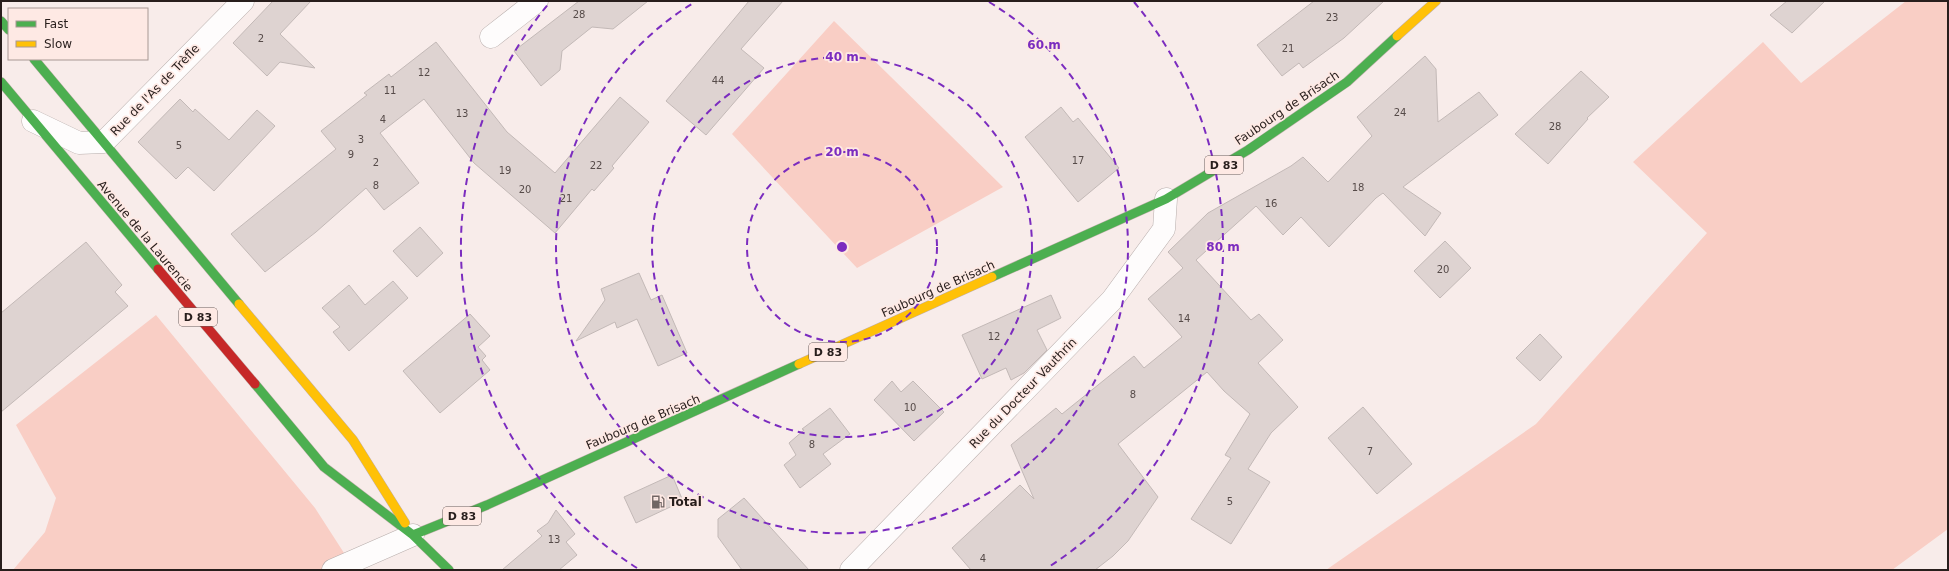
<svg xmlns="http://www.w3.org/2000/svg" width="1949" height="571" font-family="'DejaVu Sans',sans-serif">
	<style>
		.green { fill: #f9cec5 }
		.building { fill: #ded3d1; stroke: #c3b9b7 }
		.lines { fill: none; stroke-linecap: round; stroke-linejoin: round }
		.street-casing { stroke: #b7adab; stroke-width: 23 }
		.fast-casing { stroke: #c0b0ac; stroke-width: 10 }
		.slow-casing { stroke: #c0b0ac; stroke-width: 10 }
		.jam-casing { stroke: #c0b0ac; stroke-width: 10 }
		.street { stroke: #fefcfc; stroke-width: 22 }
		.fast { stroke: #4caf50; stroke-width: 9 }
		.slow { stroke: #ffc107; stroke-width: 9 }
		.jam { stroke: #c62828; stroke-width: 9 }
		.ring { fill: none; stroke: #7b2cbf; stroke-width: 2; stroke-dasharray: 7 5 }
		.labels { text-anchor: middle; dominant-baseline: central; stroke-width: 3.5; stroke-linejoin: round; paint-order: stroke }
		.number-label { font-size: 10px; fill: #564b49 }
		.shield { fill: #fee9e4; stroke: #685b58; stroke-width: 1 }
		.shield-label { font-size: 11px; font-weight: bold; fill: #281e1c }
		.street-label { font-size: 12px; fill: #281e1c; stroke: #fee9e4 }
		.poi-label { font-size: 12px; font-weight: bold; fill: #281e1c; stroke: #fee9e4; text-anchor: start }
		.centre { fill: #7b2cbf; stroke: #fee9e4; stroke-width: 2 }
		.ring-label { font-size: 12px; text-anchor: middle; font-weight: bold; fill: #7b2cbf; stroke: #fee9e4; stroke-width: 3.5; stroke-linejoin: round; paint-order: stroke }
	</style>
	<rect width="100%" height="100%" fill="#f8ecea"/>
	<path class="green" d="M1906,1H1948V529L1892,570H1326L1536,424L1707,233L1633,162L1763,42L1801,83Z
		M834,21L1003,187L857,268L732,134Z
		M156,315L315,508L355,570H13L45,532L56,498L16,425Z"/>
	<path class="building" d="M273,1H311L280,34L315,68L280,62L267,76L233,43Z
		M579,1H648L613,29L592,27L562,51L560,70L541,86L514,51Z
		M749,1H783L741,49L764,68L706,135L666,101Z
		M1314,1H1384L1344,38L1303,68L1299,63L1282,76L1257,45Z
		M1787,1H1825L1792,33L1770,15Z
		M436,42L507,132L555,173L620,97L649,122L612,166L614,168L594,191L592,189L555,233L474,163L424,99L380,133L419,183L384,210L366,188L316,232L265,272L231,234L336,149L321,131L367,95L364,93L389,74L391,77Z
		M1425,56L1436,69L1438,122L1479,92L1498,115L1403,187L1441,213L1425,236L1383,193L1376,198L1329,247L1301,217L1283,235L1256,206L1196,260L1251,320L1259,314L1283,340L1258,363L1298,407L1271,433L1248,469L1270,482L1231,544L1191,519L1231,458L1225,455L1250,414L1224,391L1207,372L1118,444L1158,497L1128,541L1113,556L1095,570H971L952,548L1020,485L1034,499L1011,445L1056,408L1062,414L1134,356L1144,368L1182,337L1148,299L1183,268L1168,252L1208,213L1291,166L1303,157L1328,182L1372,136L1357,117Z
		M1581,71L1609,97L1587,118L1588,119L1548,164L1515,134Z
		M180,99L193,112L195,109L229,140L257,110L275,126L214,191L188,167L176,179L138,142Z
		M1061,107L1073,122L1078,118L1119,168L1078,202L1025,137Z
		M420,227L443,253L417,277L393,251Z
		M1445,241L1471,268L1440,298L1414,271Z
		M86,242L122,285L115,292L128,306L1,412V313Z
		M639,273L651,300L662,295L687,353L658,366L637,319L617,328L615,322L576,341L605,300L601,289Z
		M393,281L408,298L349,351L333,332L340,327L322,308L349,285L365,305Z
		M1051,295L1061,318L1037,330L1047,350L1024,373L1011,380L1006,368L982,379L962,335Z
		M470,314L490,336L478,347L486,356L482,360L490,370L440,413L403,371Z
		M1540,334L1562,357L1540,381L1516,358Z
		M892,381L901,392L913,381L944,412L914,441L874,400Z
		M1363,407L1412,464L1377,494L1328,438Z
		M830,408L850,434L823,454L831,464L800,488L784,465L796,455L789,443L804,430L802,429Z
		M672,475L683,501L636,523L624,497Z
		M744,498L753,508L809,570H742L718,537V519Z
		M556,510L575,534L566,542L577,555L559,570H502L542,536L537,531L548,523Z"/>
	<g class="lines">
		<g class="street-casing">
			<path id="street" d="M491,37L537,1
				M33,121L79,143L104,142L243,1
				M333,570L413,535
				M851,570L1112,300L1164,229L1166,199"/>
		</g>
		<g class="fast-casing">
			<path id="fast" d="M1,21L9,30
				M34,59L239,304
				M1,82L158,269
				M992,277L1166,199L1248,150L1347,82L1397,36
				M255,384L324,467L413,535L449,570
				M413,535L487,505L799,364"/>
		</g>
		<g class="slow-casing">
			<path id="slow" d="M1397,36L1436,1
				M239,304L353,440L405,523
				M799,364L992,277"/>
		</g>
		<g class="jam-casing">
			<path id="jam" d="M158,269L255,384"/>
		</g>
		<use href="#street" class="street"/>
		<use href="#fast" class="fast"/>
		<use href="#slow" class="slow"/>
		<use href="#jam" class="jam"/>
	</g>
	<g class="ring">
		<circle cx="842" cy="247" r="95"/>
		<circle cx="842" cy="247" r="190"/>
		<path d="M989 2A286 286 0 1 1 695 2"/>
		<path d="M637 568A381 381 0 0 1 550 2M1134 2A381 381 0 0 1 1047 568"/>
	</g>
	<defs>
		<g id="fuel-bare" transform="scale(1.08)"><path d="M-5.5-6h7V0h2V4h1.3V-2.5L3-4.5l.8-.8L6-3V5H2.5V1h-1V6h-7ZM-4.2-4.7v3.2H.2V-4.7Z" fill="#716664" stroke="#fee9e4" stroke-width="2.5" paint-order="stroke"/></g>
	</defs>
	<g fill-rule="evenodd">
		<use href="#fuel-bare" x="658" y="502"/>
	</g>
	<g class="labels">
		<g class="number-label">
			<text x="579" y="14">28</text>
			<text x="1332" y="17">23</text>
			<text x="261" y="38">2</text>
			<text x="1288" y="48">21</text>
			<text x="424" y="72">12</text>
			<text x="718" y="80">44</text>
			<text x="390" y="90">11</text>
			<text x="1400" y="112">24</text>
			<text x="462" y="113">13</text>
			<text x="383" y="119">4</text>
			<text x="1555" y="126">28</text>
			<text x="361" y="139">3</text>
			<text x="179" y="145">5</text>
			<text x="351" y="154">9</text>
			<text x="1078" y="160">17</text>
			<text x="376" y="162">2</text>
			<text x="596" y="165">22</text>
			<text x="505" y="170">19</text>
			<text x="376" y="185">8</text>
			<text x="1358" y="187">18</text>
			<text x="525" y="189">20</text>
			<text x="566" y="198">21</text>
			<text x="1271" y="203">16</text>
			<text x="1443" y="269">20</text>
			<text x="1184" y="318">14</text>
			<text x="994" y="336">12</text>
			<text x="1133" y="394">8</text>
			<text x="910" y="407">10</text>
			<text x="812" y="444">8</text>
			<text x="1370" y="451">7</text>
			<text x="1230" y="501">5</text>
			<text x="554" y="539">13</text>
			<text x="983" y="558">4</text>
		</g>
		<g class="shield">
			<rect x="1205" y="156" width="38" height="18" rx="3"/>
			<rect x="179" y="308" width="38" height="18" rx="3"/>
			<rect x="809" y="343" width="38" height="18" rx="3"/>
			<rect x="443" y="507" width="38" height="18" rx="3"/>
		</g>
		<g class="shield-label">
			<text x="1224" y="165">D 83</text>
			<text x="198" y="317">D 83</text>
			<text x="828" y="352">D 83</text>
			<text x="462" y="516">D 83</text>
		</g>
		<g class="street-label">
			<text transform="translate(155 90) rotate(-46)">Rue de l'As de Trèfle</text>
			<text transform="translate(1287 108) rotate(-34)">Faubourg de Brisach</text>
			<text transform="translate(145 236) rotate(50)">Avenue de la Laurencie</text>
			<text transform="translate(938 289) rotate(-24)">Faubourg de Brisach</text>
			<text transform="translate(1023 393) rotate(-46)">Rue du Docteur Vauthrin</text>
			<text transform="translate(643 422) rotate(-23)">Faubourg de Brisach</text>
		</g>
		<g class="poi-label">
			<text x="669" y="502">Total</text>
		</g>
	</g>
	<circle cx="842" cy="247" r="6" class="centre"/>
	<g class="ring-label">
		<text x="1044" y="49">60 m</text>
		<text x="842" y="61">40 m</text>
		<text x="842" y="156">20 m</text>
		<text x="1223" y="251">80 m</text>
	</g>
	<rect width="1949" height="571" fill="none" stroke="#281e1c" stroke-width="4"/>
	<rect x="8" y="8" width="140" height="52" fill="#fee9e4" stroke="#a89894"/>
	<rect x="16" y="21" width="20" height="6" fill="#4caf50" stroke="#a89894"/>
	<text x="44" y="28" font-size="12" fill="#281e1c">Fast</text>
	<rect x="16" y="41" width="20" height="6" fill="#ffc107" stroke="#a89894"/>
	<text x="44" y="48" font-size="12" fill="#281e1c">Slow</text>
</svg>
